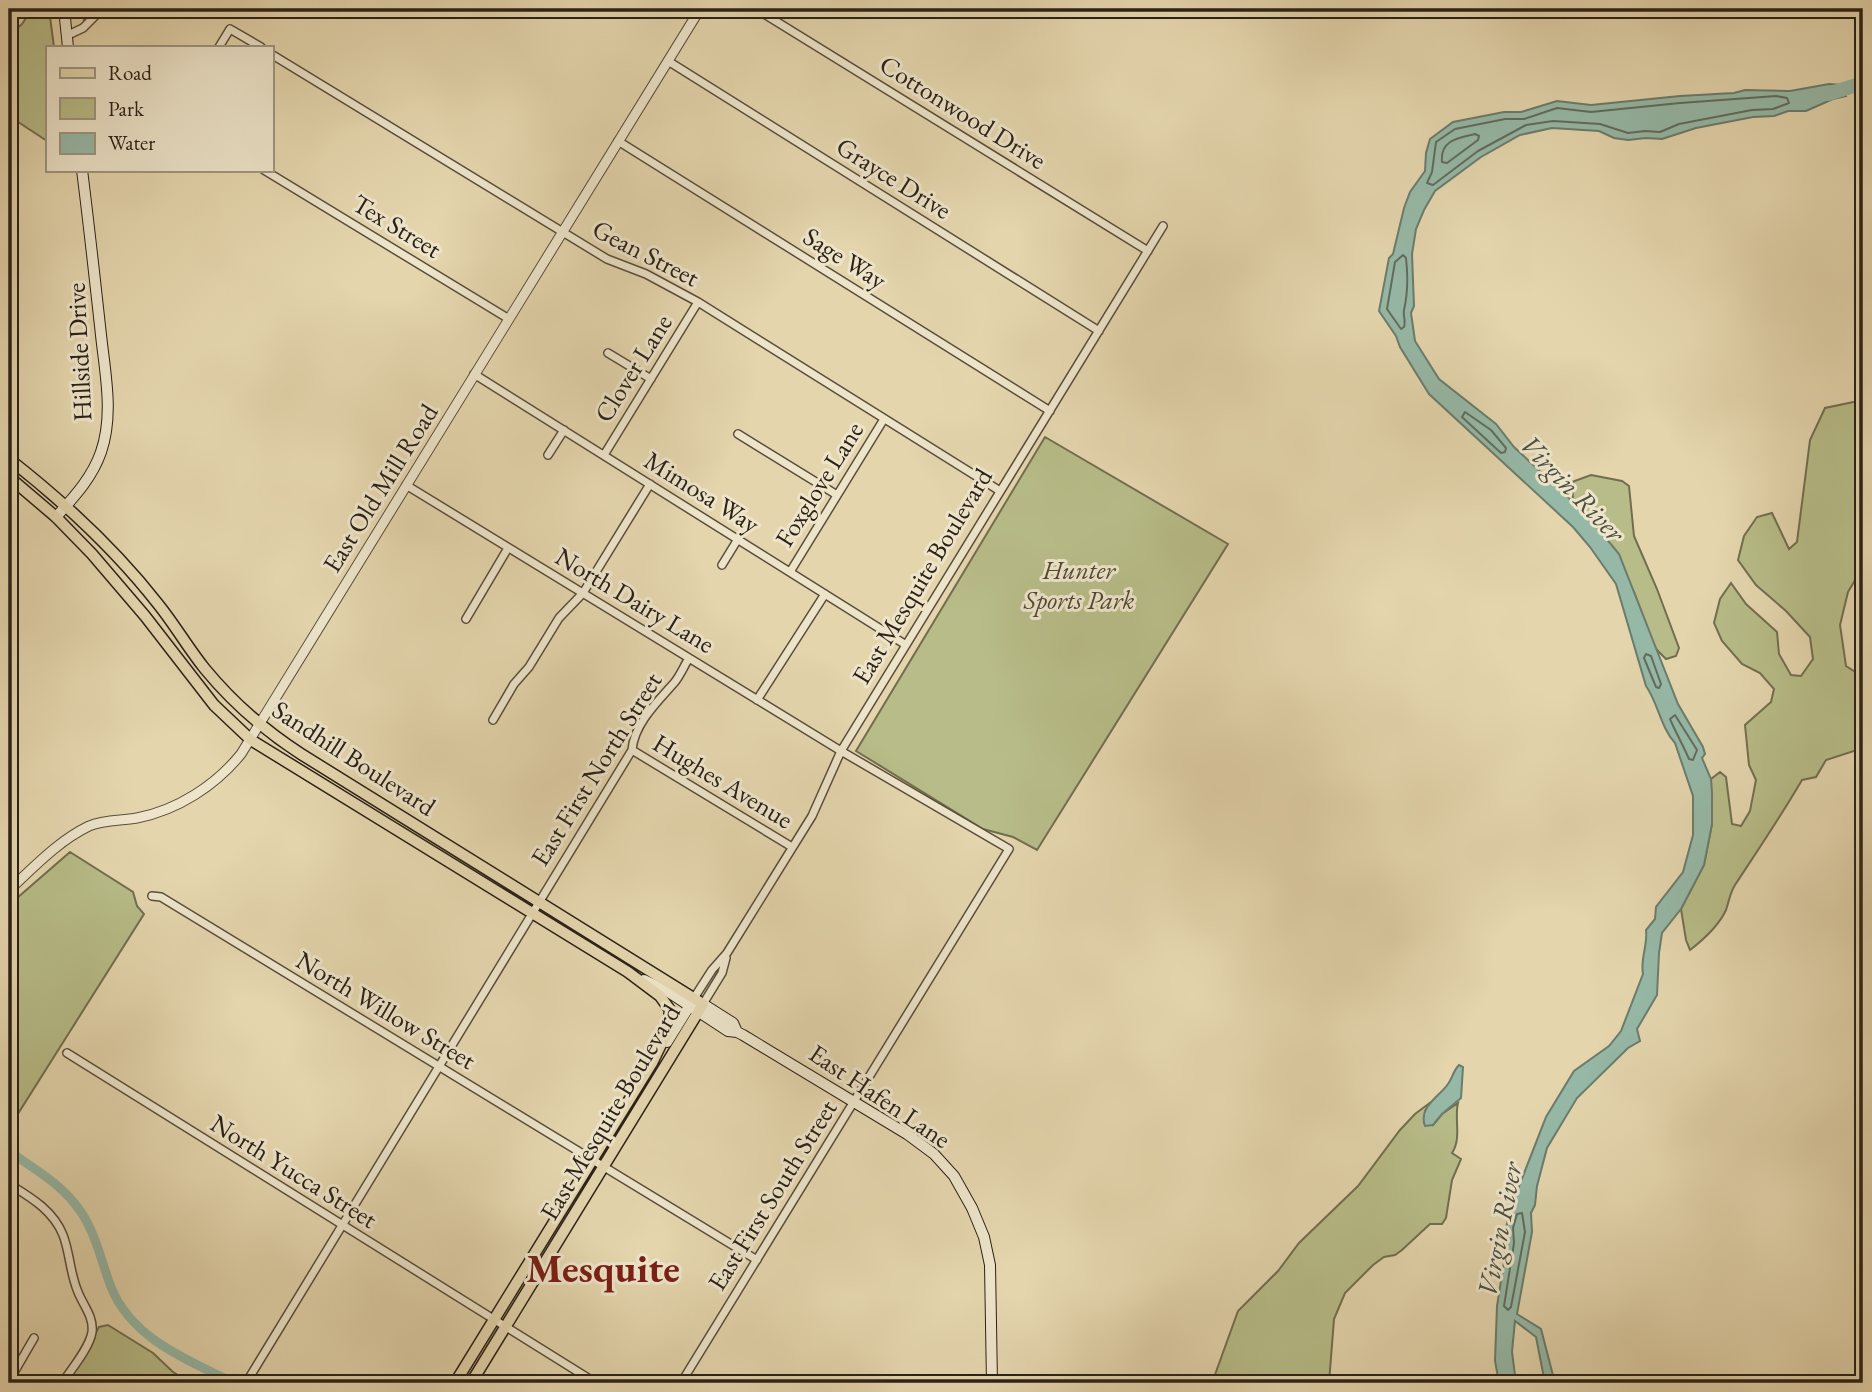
<svg xmlns="http://www.w3.org/2000/svg" width="1872" height="1392" font-family="'EB Garamond',serif">
	<style>
		.green { fill: #b7bc88; stroke: #716e50; stroke-width: 2 }
		.water { fill: #96b9a7; stroke: #6b7c6d; stroke-width: 2 }
		.lines { fill: none; stroke-linecap: round; stroke-linejoin: round }
		.shore { stroke: #606d5f; stroke-width: 2 }
		.stream { stroke: #6b7c6d; stroke-width: 2.5 }
		.canal { stroke: #96b9a7; stroke-width: 9 }
		.river { stroke: #96b9a7; stroke-width: 14 }
		.minor-casing { stroke: #594e3c; stroke-width: 10 }
		.tertiary-casing { stroke: #594e3c; stroke-width: 11 }
		.secondary-casing { stroke: #2b2117; stroke-width: 12 }
		.primary-casing { stroke: #2b2117; stroke-width: 13 }
		.minor { stroke: #ede4ca; stroke-width: 7 }
		.tertiary { stroke: #ede4ca; stroke-width: 9 }
		.secondary { stroke: #ede4ca; stroke-width: 10 }
		.primary { stroke: #e4d5ad; stroke-width: 10 }
		.labels { text-anchor: middle; dominant-baseline: central; stroke-width: 6; stroke-linejoin: round; paint-order: stroke }
		.street-label { font-size: 26px; fill: #2b2117; stroke: #ede4ca }
		.park-label { font-size: 26px; font-style: italic; fill: #4e4833; stroke: #ede4ca }
		.water-label { font-size: 28px; font-style: italic; fill: #4b4f42; stroke: #ede4ca }
		.town-label { font-size: 40px; font-weight: bold; fill: #7a1f14; stroke: #ede4ca }
	</style>
	<rect width="100%" height="100%" fill="#e4d5ad"/>
	<filter id="stains"><feTurbulence type="fractalNoise" baseFrequency=".00286" numOctaves="4"/><feColorMatrix values="0 0 0 0 .2 0 0 0 0 .09 0 0 0 0 .02 0 0 0 .5 -.17"/></filter>
	<radialGradient id="worn" r=".72"><stop offset=".6" stop-color="#630" stop-opacity="0"/><stop offset="1" stop-color="#630" stop-opacity=".3"/></radialGradient>
	<path class="green" d="M32,9H49L54,47H47V141L9,116V35L22,24Z
		M1863,400V567L1848,592L1840,625L1846,666L1857,673L1863,668V748L1826,760L1816,777L1802,780C1781,816 1758,850 1735,885C1730,893 1729,901 1726,910C1719,925 1703,940 1690,950L1686,940L1681,909L1704,865L1712,824L1711,779L1720,772L1726,777L1732,824L1741,826L1750,811L1756,780L1749,765L1745,725L1771,702L1774,689L1760,673L1742,664L1722,641L1714,623L1720,599L1731,583L1746,604L1777,632L1779,654L1791,675L1801,676L1813,659L1810,637L1786,611L1756,585L1738,560L1744,536L1757,517L1772,513L1789,549L1797,542L1810,440L1825,408Z
		M1045,437L1228,544L1037,850L1013,837L983,829L856,751Z
		M1591,475L1622,481L1629,486L1634,536L1657,589L1679,648L1676,656L1666,659L1655,648L1634,592L1597,528L1587,515L1576,506L1573,499L1572,482Z
		M70,852L133,892L137,906L144,914L9,1128V905Z
		M1431,1102L1425,1111L1433,1125L1442,1114L1458,1103C1454,1119 1462,1138 1452,1153L1461,1159L1452,1180L1446,1218L1442,1224H1430L1402,1250L1395,1255L1384,1257L1373,1265L1345,1293L1334,1319L1329,1383H1212L1238,1311L1278,1271L1299,1243L1358,1186L1400,1130L1415,1114Z
		M108,1325L153,1353L173,1372L191,1383H68L99,1327Z"/>
	<path class="water" d="M1829,84L1842,85L1846,96L1833,99L1806,111H1788L1774,116L1753,117L1696,128L1662,139L1646,138L1628,140L1614,138L1599,131L1552,128L1520,135L1481,157L1435,191L1424,210L1416,229L1412,254L1414,306L1411,313L1415,341L1439,379L1496,424L1514,447L1587,515L1619,554L1678,704L1703,747L1705,754L1702,758L1711,779L1712,794V824L1704,865L1681,909L1662,933L1659,953L1657,995L1637,1029L1640,1041L1628,1048L1577,1098L1547,1148L1537,1186L1535,1205L1531,1213L1532,1232L1517,1314L1541,1329L1555,1383H1545L1536,1337L1515,1321L1512,1352L1516,1383H1499L1495,1361L1497,1306L1507,1243L1506,1227L1514,1199L1546,1117L1574,1071L1609,1046L1621,1031L1643,974C1640,959 1648,945 1646,930L1655,919L1656,907L1683,872L1693,835V796L1675,743C1661,728 1658,703 1646,686L1616,584L1590,547L1573,527L1429,394L1400,347L1396,336L1379,311L1389,258L1393,254L1404,208L1410,192L1425,171L1426,153L1430,139L1453,122L1504,112H1521L1557,101L1591,105L1680,96L1734,93L1745,90L1790,91Z
		M1459,1065L1463,1067L1461,1098L1442,1114L1433,1125L1425,1126C1418,1107 1439,1097 1448,1084C1453,1077 1453,1071 1459,1065Z"/>
	<g class="lines">
		<path class="shore" d="M1776,96L1787,98L1789,103L1773,109L1752,110L1679,124L1660,132L1645,131L1628,133L1600,124L1553,121L1526,125L1478,151L1433,185L1427,183L1432,172L1436,142L1455,129L1505,119H1524L1557,108L1591,112L1680,103Z
			M1475,134L1479,136L1478,140L1447,163L1442,162C1440,140 1458,138 1475,134Z
			M1403,255L1406,258C1408,276 1408,293 1404,310C1403,316 1406,321 1404,327L1401,329L1387,309L1395,262Z
			M1465,412L1491,430L1506,448L1505,452L1501,453L1462,417Z
			M1646,654L1651,656L1661,684L1659,688L1656,687L1644,658Z
			M1675,715L1697,750L1693,760L1689,759C1683,745 1676,733 1670,719Z
			M1522,1213L1525,1232L1511,1307L1508,1310L1504,1306L1514,1243L1513,1228L1517,1214Z"/>
		<path class="stream" d="M84,20L94,9
			M1755,1383L1758,1381L1765,1383"/>
		<path class="canal" d="M9,1151C31,1167 58,1182 75,1204C95,1228 100,1258 111,1287C130,1335 180,1357 224,1378"/>
		<path class="river" d="M1828,94L1863,83"/>
		<g class="minor-casing">
			<path id="minor" d="M756,9L1148,251
				M66,36L83,28L102,9
				M219,47L230,29L261,47
				M271,54L607,259L646,274L698,302L1000,491
				M668,61L1099,331
				M618,141L1050,411
				M264,170L509,319
				M608,353L651,379
				M474,374L906,645
				M738,434L837,495
				M548,455L564,430
				M604,455L698,302
				M406,485L841,751L1009,849L681,1383
				M722,565L738,539
				M790,572L884,419
				M466,619L508,548
				M757,700L825,594
				M493,720L514,684L529,667L559,618L583,593L650,484
				M632,750L792,847
				M152,896L161,897L757,1260
				M694,998L712,970L727,953L812,816L841,751L1163,226
				M703,1004L722,973L726,958
				M67,1053L596,1383
				M9,1184C30,1197 53,1210 63,1235C70,1253 70,1274 78,1292C83,1305 94,1317 92,1332C90,1347 71,1370 62,1383
				M9,1381L34,1338
				M246,1383L632,750C634,724 658,701 674,683C680,676 684,666 689,658"/>
		</g>
		<g class="tertiary-casing">
			<path id="tertiary" d="M9,890C34,867 58,841 89,826C105,819 121,821 137,818C178,810 216,785 241,754L700,9"/>
		</g>
		<g class="secondary-casing">
			<path id="secondary" d="M64,9L68,47
				M56,517C74,497 92,478 101,452C114,414 105,373 101,335C95,280 89,225 82,170
				M644,980L667,991L728,1031L737,1032L743,1035L907,1134L934,1154L954,1176L972,1208L984,1237L990,1265L992,1383
				M703,1004L733,1023L737,1032
				M667,1042L692,1002"/>
		</g>
		<g class="primary-casing">
			<path id="primary" d="M9,459C64,502 115,549 158,604C175,625 188,648 205,669C233,703 264,730 301,754L703,1004L471,1383
				M9,477L56,517L92,554L145,616L214,705L251,740L628,972L660,996L670,1010L668,1030L652,1063L455,1383"/>
		</g>
		<use href="#minor" class="minor"/>
		<use href="#tertiary" class="tertiary"/>
		<use href="#secondary" class="secondary"/>
		<use href="#primary" class="primary"/>
	</g>
	<g class="labels">
		<g class="street-label">
			<text transform="translate(963 112) rotate(32)">Cottonwood Drive</text>
			<text transform="translate(894 178) rotate(32)">Grayce Drive</text>
			<text transform="translate(397 226) rotate(31)">Tex Street</text>
			<text transform="translate(646 253) rotate(27)">Gean Street</text>
			<text transform="translate(845 258) rotate(32)">Sage Way</text>
			<text transform="translate(79 352) rotate(-93)">Hillside Drive</text>
			<text transform="translate(633 368) rotate(-58)">Clover Lane</text>
			<text transform="translate(819 484) rotate(-58)">Foxglove Lane</text>
			<text transform="translate(380 488) rotate(-58)">East Old Mill Road</text>
			<text transform="translate(702 492) rotate(32)">Mimosa Way</text>
			<text transform="translate(922 576) rotate(-59)">East Mesquite Boulevard</text>
			<text transform="translate(635 600) rotate(31)">North Dairy Lane</text>
			<text transform="translate(354 758) rotate(33)">Sandhill Boulevard</text>
			<text transform="translate(596 769) rotate(-58)">East First North Street</text>
			<text transform="translate(723 781) rotate(31)">Hughes Avenue</text>
			<text transform="translate(386 1010) rotate(31)">North Willow Street</text>
			<text transform="translate(880 1096) rotate(34)">East Hafen Lane</text>
			<text transform="translate(610 1112) rotate(-59)">East Mesquite Boulevard</text>
			<text transform="translate(294 1171) rotate(32)">North Yucca Street</text>
			<text transform="translate(772 1195) rotate(-58)">East First South Street</text>
		</g>
		<g class="park-label">
			<text x="1079" y="570">Hunter<tspan x="1079" dy="30">Sports Park</tspan></text>
		</g>
		<g class="water-label">
			<text transform="translate(1573 488) rotate(46)">Virgin River</text>
			<text transform="translate(1499 1229) rotate(-79)">Virgin River</text>
		</g>
		<g class="town-label">
			<text x="603" y="1268">Mesquite</text>
		</g>
	</g>
	<rect width="1872" height="1392" fill="none" stroke="#e4d5ad" stroke-width="35"/>
	<rect x="10" y="10" width="1851" height="1371" fill="none" stroke="#2b2117" stroke-width="3.5"/>
	<rect x="18" y="18" width="1837" height="1357" fill="none" stroke="#2b2117" stroke-width="2"/>
	<rect x="46" y="46" width="228" height="126" fill="#ede4ca" stroke="#9f9682" stroke-width="2"/>
	<rect x="60" y="68" width="35" height="10" fill="#e4d5ad" stroke="#9f9682" stroke-width="2"/>
	<text x="108" y="80" font-size="21" fill="#2b2117">Road</text>
	<rect x="60" y="98" width="35" height="21" fill="#b7bc88" stroke="#9f9682" stroke-width="2"/>
	<text x="108" y="116" font-size="21" fill="#2b2117">Park</text>
	<rect x="60" y="133" width="35" height="21" fill="#96b9a7" stroke="#9f9682" stroke-width="2"/>
	<text x="108" y="150" font-size="21" fill="#2b2117">Water</text>
	<rect width="100%" height="100%" filter="url(#stains)"/>
	<rect width="100%" height="100%" fill="url(#worn)"/>
</svg>
